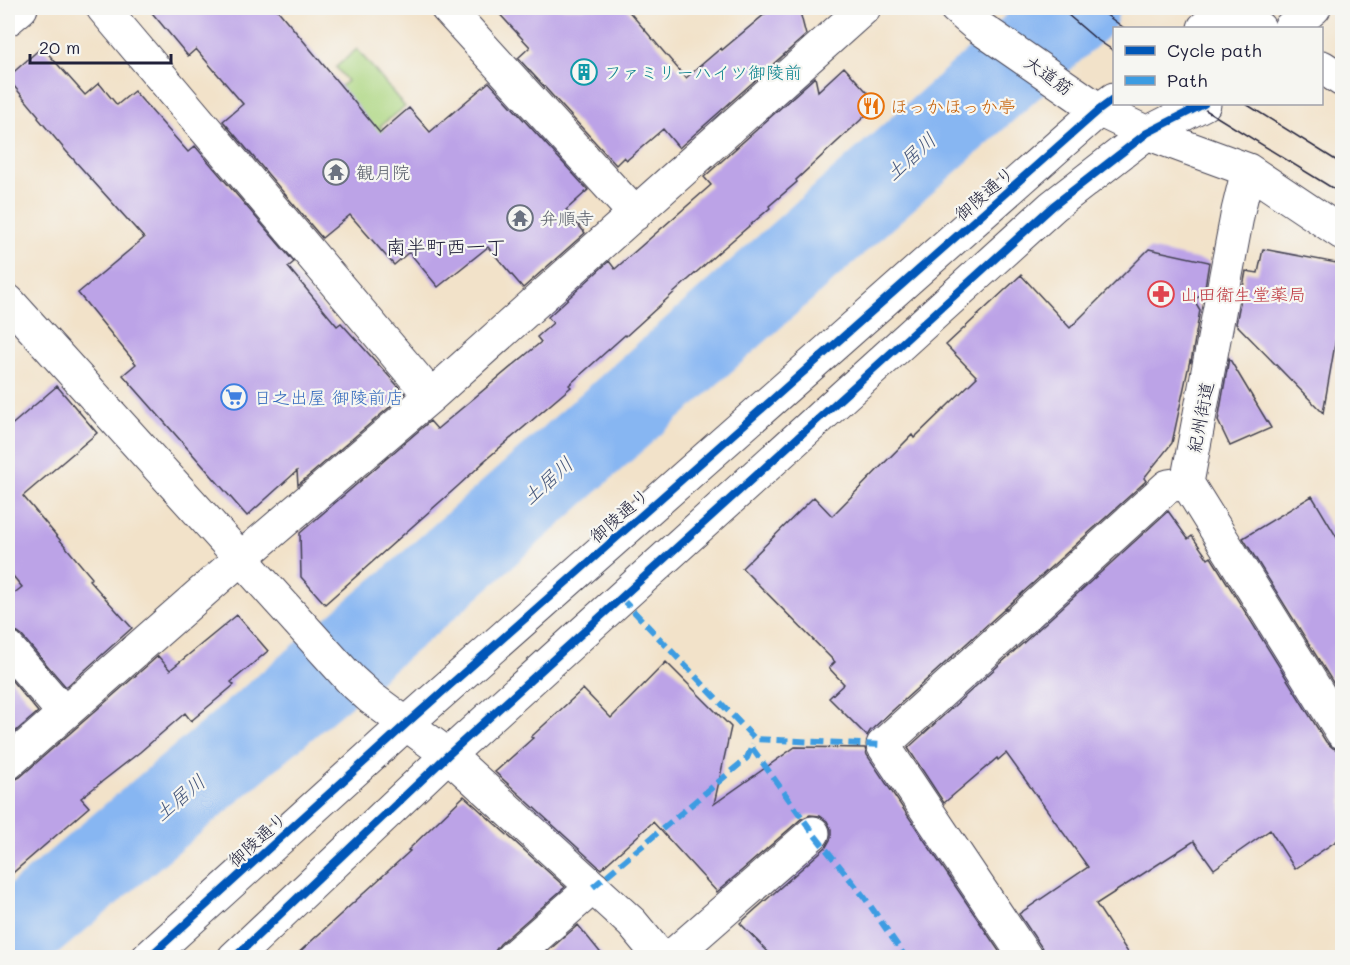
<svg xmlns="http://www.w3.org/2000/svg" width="1350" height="965" font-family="Mali,'Klee One',sans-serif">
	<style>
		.green { fill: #aed783; stroke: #687c5f; stroke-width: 1.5 }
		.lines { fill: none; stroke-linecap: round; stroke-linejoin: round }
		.river { stroke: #87b6f2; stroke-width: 84 }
		.building { fill: #bca3e7 }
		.minor-casing { stroke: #413f50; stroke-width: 35 }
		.major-casing { stroke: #413f50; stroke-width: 35 }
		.minor { stroke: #fff; stroke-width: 33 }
		.major { stroke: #fff; stroke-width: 33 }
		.tram { stroke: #22223b; stroke-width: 1.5 }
		.quiet { stroke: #3c9ce2; stroke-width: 6; stroke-dasharray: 12 6; stroke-linecap: butt }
		.cycleway-casing { stroke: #f6f6f2; stroke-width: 11 }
		.cycleway { stroke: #0057b8; stroke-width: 8 }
		.labels { text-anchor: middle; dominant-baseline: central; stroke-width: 4.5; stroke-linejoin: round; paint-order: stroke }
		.culture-label { font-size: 18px; fill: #0d838f; stroke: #f6f6f2; text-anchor: start }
		.street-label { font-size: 18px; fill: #22223b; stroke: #f6f6f2 }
		.food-label { font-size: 18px; fill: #c56008; stroke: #f6f6f2; text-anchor: start }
		.worship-label { font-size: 18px; fill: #5b616d; stroke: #f6f6f2; text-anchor: start }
		.health-label { font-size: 18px; fill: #be3a42; stroke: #f6f6f2; text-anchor: start }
		.shop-label { font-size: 18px; fill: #366cbe; stroke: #f6f6f2; text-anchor: start }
		.water-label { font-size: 20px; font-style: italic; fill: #45567b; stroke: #f6f6f2 }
		.neighbourhood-label { font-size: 20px; fill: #22223b; stroke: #f6f6f2 }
	</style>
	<rect width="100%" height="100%" fill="#f6f6f2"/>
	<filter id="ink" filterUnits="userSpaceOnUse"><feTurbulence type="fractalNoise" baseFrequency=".0167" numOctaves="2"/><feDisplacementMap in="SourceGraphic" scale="12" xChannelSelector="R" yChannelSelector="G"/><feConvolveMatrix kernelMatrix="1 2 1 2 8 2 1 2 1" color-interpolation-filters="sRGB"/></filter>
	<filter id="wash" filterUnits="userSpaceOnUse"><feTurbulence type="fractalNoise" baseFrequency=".008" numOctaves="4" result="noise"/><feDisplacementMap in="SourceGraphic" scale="24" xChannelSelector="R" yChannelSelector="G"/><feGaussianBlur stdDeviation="1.35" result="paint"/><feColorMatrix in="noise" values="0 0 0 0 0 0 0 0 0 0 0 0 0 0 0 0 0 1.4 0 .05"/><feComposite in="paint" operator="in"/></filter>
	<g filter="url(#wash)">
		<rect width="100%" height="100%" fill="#f2e2c9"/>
		<path class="green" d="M357,49L405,107L380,126L398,149L389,185L328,96L347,81L336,67Z"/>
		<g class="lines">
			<path class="river" d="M8,941L421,592L1077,8"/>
		</g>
		<g id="blocks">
			<path class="building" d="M148,8H276L380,133L409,108L430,132L489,82L588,190L566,210L585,233L523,288L488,247L438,287L409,252L394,265L350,215L322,238L223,121L243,104L196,49L188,56Z
				M494,8H626L686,78L721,48L722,50L772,8H799L806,35L679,148L663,129L627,160L624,157L616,165L518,58L530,47Z
				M42,47L85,95L99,83L117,105L134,91L188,152L195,146L294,262L288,267L337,326L341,323L405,394L298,485L297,471L247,516L123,375L136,364L78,293L144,238L66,151L38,118L39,116L8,79V77Z
				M844,67L878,104L796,180L797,182L769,206L770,208L720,251L626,336L625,335L569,385L571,387L483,462H484L458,486L325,604L301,577L300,533L430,421L437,429L541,342L537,337L553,323L548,317L609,261L615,269L711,185L704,177L815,77L818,91Z
				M1149,249L1209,262L1204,293L1194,300L1200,310L1191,362L1190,360L1172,443L1144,478L1146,481L870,731L867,736L829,698L844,684L829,668L835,662L742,568L814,497L832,516L912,435L914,438L977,377L946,345L1021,275L1070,328Z
				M1263,249L1342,264V304L1323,413L1236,324L1246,271L1258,273Z
				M1229,358L1271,428L1230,446L1218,421Z
				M57,386L97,433L23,496L92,578L89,580L132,628L66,687L22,636L15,631L8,630V598L22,587L8,570V428Z
				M1312,496L1342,546V697L1243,538Z
				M1168,511L1188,539L1192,536L1208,559L1211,557L1326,742L1333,748L1342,751V837L1295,869L1270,830L1214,869L1194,841L1096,904L1131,957H1045L1042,948L1019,914L1088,867L1006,753L998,760L997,758L944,803L908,748Z
				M237,615L268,651L231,682L234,685L191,721L185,713L140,752L81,798L89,807L8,877V781H12L20,777L158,656L170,670Z
				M666,662L731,727L714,804L795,747L865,748L867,755L1003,957H773L740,923L826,847L831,838V829L827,821L820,816L810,815L801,819L717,892L653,822L601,869L495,772L533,738L531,737L583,689L611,718Z
				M8,676L38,712L8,738Z
				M464,796L565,887L500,944L495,951L494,957H294L410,851L408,850Z
				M578,925L604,957H541Z"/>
		</g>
	</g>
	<g filter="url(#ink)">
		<use href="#blocks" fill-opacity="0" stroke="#413f50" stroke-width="1.5"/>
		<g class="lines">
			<g class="minor-casing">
				<path id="minor" d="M103,8L431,396
					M447,8L635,214
					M8,19L21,8
					M1204,28L1226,8L1259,28
					M1322,67L1342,80
					M1248,170L1238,211L1187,483L1342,732
					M8,301L351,680L371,698L448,755L632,923L661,958
					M8,648L64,713
					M8,763L241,558L431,396L864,8
					M148,958L406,724L1099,110L1114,99
					M234,958L448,755L1053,206L1147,133L1248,170L1342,233
					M512,958L593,887
					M670,958L813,833
					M1026,958L883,745L1168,486L1187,483"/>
			</g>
			<g class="major-casing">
				<path id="major" d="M956,8L976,25L1099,110L1147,133L1204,104
					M1225,8H1227
					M1290,28L1314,8"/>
			</g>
			<use href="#minor" class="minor"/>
			<use href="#major" class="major"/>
			<path class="tram" d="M1060,8L1096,39L1114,51
				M1097,8L1124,28
				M1196,104L1342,194
				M1246,104L1342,164"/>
			<path class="quiet" d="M621,598L755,739L883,745
				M752,748L813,833L865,898L906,958
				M593,887L747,758L753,744"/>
			<g class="cycleway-casing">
				<path id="cycleway" d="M148,958L406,724L1099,110L1114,99
					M234,958L448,755L1053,206L1147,133L1204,104"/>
			</g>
			<use href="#cycleway" class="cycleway"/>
		</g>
	</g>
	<defs>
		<g id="building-ring" transform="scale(1.35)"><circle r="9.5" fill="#f6f6f2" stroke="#0f9aa8" stroke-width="1.5"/><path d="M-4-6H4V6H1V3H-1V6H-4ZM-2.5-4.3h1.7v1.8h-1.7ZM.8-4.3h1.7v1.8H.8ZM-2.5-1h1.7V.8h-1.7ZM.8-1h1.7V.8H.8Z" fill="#0f9aa8"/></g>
		<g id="restaurant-ring" transform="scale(1.35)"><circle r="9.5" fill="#f6f6f2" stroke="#e8710a" stroke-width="1.5"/><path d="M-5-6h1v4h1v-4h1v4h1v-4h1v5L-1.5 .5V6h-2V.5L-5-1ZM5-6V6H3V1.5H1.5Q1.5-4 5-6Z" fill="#e8710a"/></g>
		<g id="temple-ring" transform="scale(1.35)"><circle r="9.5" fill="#f6f6f2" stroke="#6b7280" stroke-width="1.5"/><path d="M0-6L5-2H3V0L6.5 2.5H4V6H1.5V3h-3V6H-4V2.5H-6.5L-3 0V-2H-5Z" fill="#6b7280"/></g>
		<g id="pharmacy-ring" transform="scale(1.35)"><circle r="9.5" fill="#f6f6f2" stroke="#e0444e" stroke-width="1.5"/><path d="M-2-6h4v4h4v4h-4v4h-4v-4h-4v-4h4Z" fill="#e0444e"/></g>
		<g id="supermarket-ring" transform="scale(1.35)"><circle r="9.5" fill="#f6f6f2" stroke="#3f7fe0" stroke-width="1.5"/><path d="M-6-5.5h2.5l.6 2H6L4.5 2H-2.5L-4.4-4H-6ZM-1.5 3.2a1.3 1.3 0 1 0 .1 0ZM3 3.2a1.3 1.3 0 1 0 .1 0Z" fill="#3f7fe0"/></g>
	</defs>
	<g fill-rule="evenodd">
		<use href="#building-ring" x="584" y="72"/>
		<use href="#restaurant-ring" x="871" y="106"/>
		<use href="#temple-ring" x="336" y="172"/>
		<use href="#temple-ring" x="520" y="218"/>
		<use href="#pharmacy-ring" x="1161" y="294"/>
		<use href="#supermarket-ring" x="234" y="397"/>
	</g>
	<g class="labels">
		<g class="culture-label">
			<text x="604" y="72">ファミリーハイツ御陵前</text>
		</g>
		<g class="street-label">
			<text transform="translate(1049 75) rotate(35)">大道筋</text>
			<text transform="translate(984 193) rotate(-41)">御陵通り</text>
			<text transform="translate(1200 417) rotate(-79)">紀州街道</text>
			<text transform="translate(619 515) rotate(-41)">御陵通り</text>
			<text transform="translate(257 839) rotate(-42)">御陵通り</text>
		</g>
		<g class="food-label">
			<text x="890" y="106">ほっかほっか亭</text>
		</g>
		<g class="worship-label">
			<text x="356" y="172">観月院</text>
			<text x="540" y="218">弁順寺</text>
		</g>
		<g class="health-label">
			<text x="1180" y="294">山田衛生堂薬局</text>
		</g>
		<g class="shop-label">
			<text x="254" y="397">日之出屋 御陵前店</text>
		</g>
		<g class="water-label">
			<text transform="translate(910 156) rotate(-42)">土居川</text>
			<text transform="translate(547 480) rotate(-42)">土居川</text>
			<text transform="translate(179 797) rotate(-40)">土居川</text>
		</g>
		<g class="neighbourhood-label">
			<text x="446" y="246">南半町西一丁</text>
		</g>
	</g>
	<rect width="1350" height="965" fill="none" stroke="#f6f6f2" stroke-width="30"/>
	<rect x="1113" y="27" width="210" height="78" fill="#f6f6f2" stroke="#a1a1a9" stroke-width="1.5"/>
	<rect x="1125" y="46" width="30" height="9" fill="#0057b8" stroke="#a1a1a9" stroke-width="1.5"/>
	<text x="1167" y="57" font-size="18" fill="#22223b">Cycle path</text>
	<rect x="1125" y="76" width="30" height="9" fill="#3c9ce2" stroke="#a1a1a9" stroke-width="1.5"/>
	<text x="1167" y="87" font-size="18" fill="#22223b">Path</text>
	<path d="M30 54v9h141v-9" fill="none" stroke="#22223b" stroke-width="3"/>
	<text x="39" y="54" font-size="18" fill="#22223b" stroke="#f6f6f2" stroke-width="4.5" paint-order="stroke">20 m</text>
</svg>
